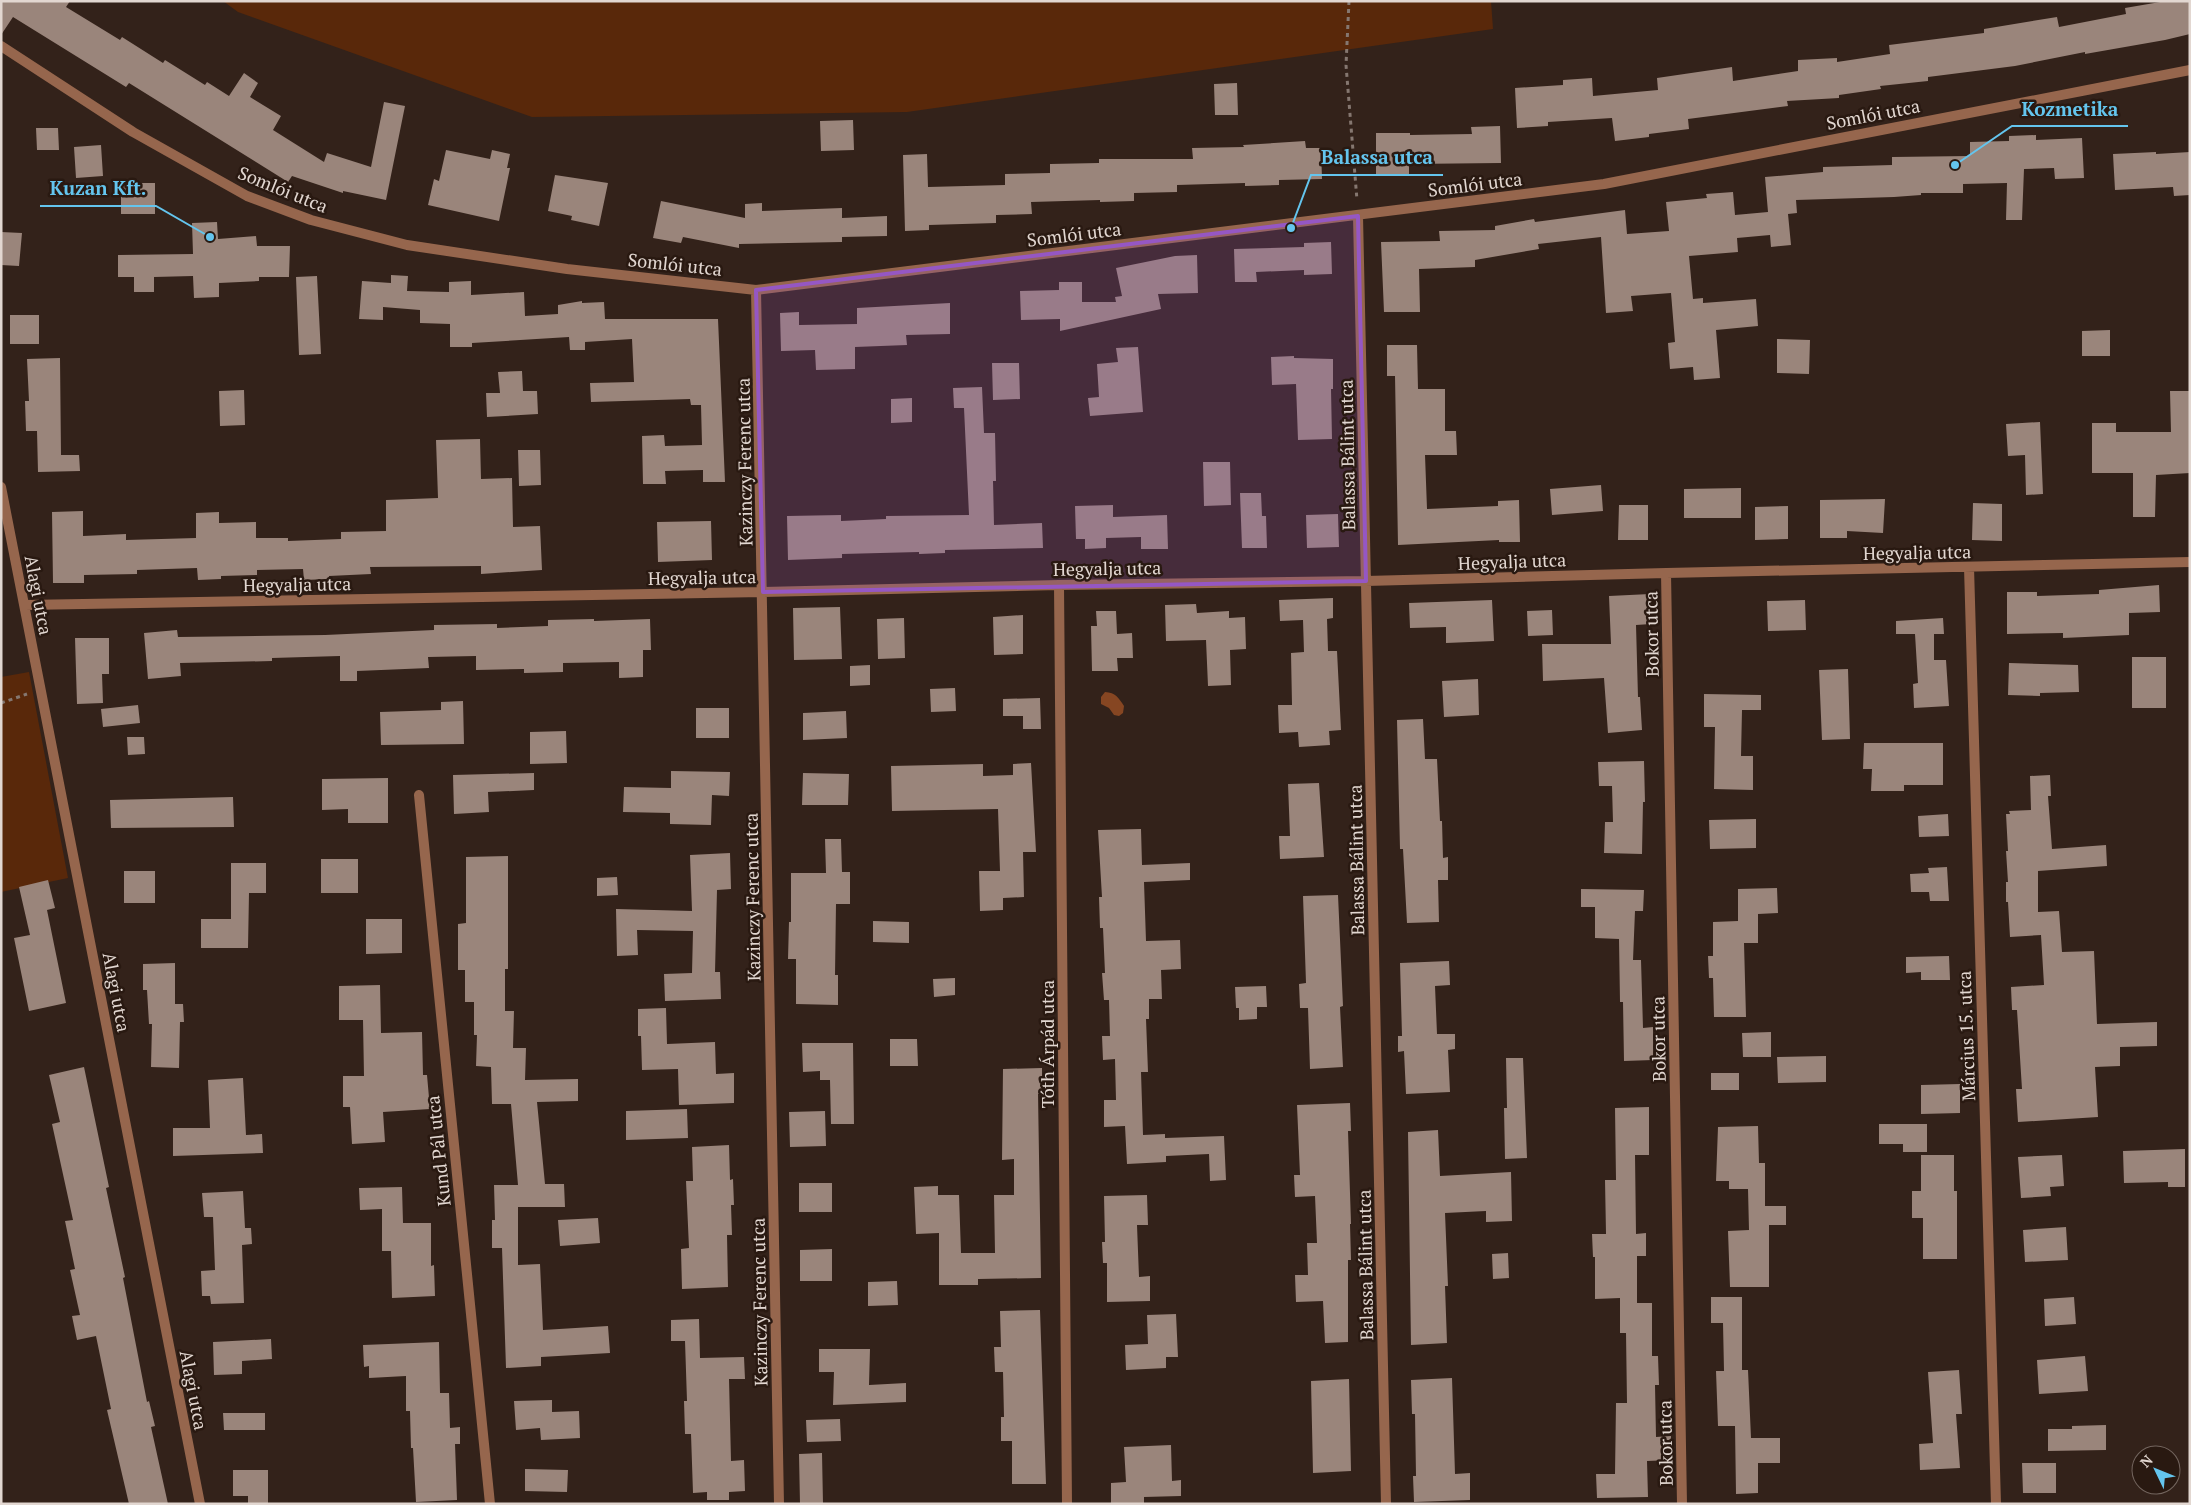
<svg xmlns="http://www.w3.org/2000/svg" width="2191" height="1505" font-family="'PT Serif',serif">
	<style>
		.green { fill: #59280a }
		.water { fill: #864622 }
		.building { fill: #9a857b }
		.lines { fill: none; stroke-linecap: round; stroke-linejoin: round }
		.path { stroke: #857770; stroke-width: 3; stroke-dasharray: 4 4; stroke-linecap: butt }
		.minor { stroke: #96664d; stroke-width: 10 }
		.marked { fill: #9557c4; fill-opacity: 0.2; stroke: #9557c4; stroke-width: 4; stroke-linejoin: round }
		.labels { text-anchor: middle; dominant-baseline: central; stroke-width: 5; stroke-linejoin: round; paint-order: stroke }
		.street-label { font-size: 18px; fill: #e2d7d1; stroke: #291911 }
		.leader { fill: none; stroke: #64c5ee; stroke-width: 2 }
		.callout-dot { fill: #64c5ee; stroke: #291911; stroke-width: 2 }
		.callout-label { font-size: 19px; text-anchor: middle; font-weight: bold; fill: #64c5ee; stroke: #291911; stroke-width: 5; stroke-linejoin: round; paint-order: stroke }
	</style>
	<rect width="100%" height="100%" fill="#33221a"/>
	<path class="green" d="M223,1H1491L1493,29L907,112L532,117L238,12Z
		M29,672L68,878L1,892V677Z"/>
	<path class="water" d="M1105,692C1116,693 1118,697 1124,706L1123,713L1119,716L1114,715L1109,708L1101,704V697Z"/>
	<path class="building" d="M1,1H70L66,7L120,40L122,37L163,63L165,60L205,85L207,82L229,96L244,73L258,83L250,97L281,116L273,130L324,162L327,153L371,167L384,102L405,106L386,200L343,191V193L292,176L288,182L129,83L126,87L13,17L1,35Z
		M2166,1H2190V34L2165,40L2085,54V52L2015,66L1928,77V81L1880,86L1881,89L1839,95V98L1787,101L1788,106L1688,119L1689,129L1649,134V137L1615,141L1612,118L1548,122V126L1517,128L1515,88L1563,85V80L1592,78L1593,96L1658,90L1657,78L1732,67L1733,81L1798,71V60L1837,58V62L1890,54L1889,45L1984,33V29L2057,17L2059,27L2126,14L2125,8Z
		M1237,83L1238,115H1215L1214,84Z
		M853,120L854,150L821,151L820,121Z
		M1500,126L1501,163L1409,164V174L1376,175V133H1410V135L1472,134L1471,127Z
		M36,128H58L59,150H37Z
		M2036,135V140L2082,138L2084,178L2055,179L2054,168L2024,169L2022,220H2006L2007,183L1963,184V193H1921V195L1894,197L1796,200L1797,213L1788,214L1791,245L1771,247L1770,235L1737,238L1738,252L1689,256L1693,299L1703,298V303L1756,299L1758,326L1716,330L1720,378L1694,380L1693,367L1670,369L1668,343L1675,342L1671,293L1631,296L1633,311L1606,313L1601,237L1538,244L1539,249L1475,260V267L1419,269L1420,312H1384L1381,242L1440,241L1439,231L1495,230V226L1534,219L1535,222L1625,210L1627,234L1669,231L1666,202L1707,198L1706,194L1733,192L1735,215L1768,212L1765,177L1823,172V167L1892,165V157L1970,156V142L2009,141V136Z
		M1305,141L1306,148H1321L1322,179L1279,180V185L1245,186V183L1177,185V192L1134,193V201L1100,202V200L1031,202L1032,214L996,215V223L929,225V230L905,231L903,155L927,154L928,187L1005,185V174L1050,173V164L1099,163V159H1193L1192,148L1244,147L1243,145Z
		M101,145L103,176L76,178L74,147Z
		M446,150L490,159L492,150L510,154L507,168H510L499,221L428,205L434,179L439,181Z
		M2156,152V154L2190,152V195L2174,196L2173,187L2115,190L2113,154Z
		M555,175L608,183L599,226L571,220L572,216L548,211Z
		M121,183H155V214H121Z
		M661,201L745,218V204L762,203V211L842,208V218L887,216V236L842,237V242L739,244V248L683,237L681,243L653,238Z
		M217,222L218,239L256,236L257,246H290L289,277H259V281L219,283V297L194,298L193,276L154,277V292H134V277H118V255L193,254L192,223Z
		M1,232L22,233L19,266L1,265Z
		M1331,242L1332,274L1304,275V270L1256,272L1257,282H1235L1234,249L1304,247V243Z
		M1197,255L1198,293L1158,294L1161,309L1060,331V319L1021,320L1020,291L1059,290V282H1082V302H1116L1115,297L1122,296L1116,268L1175,256Z
		M391,275L408,276L407,291L449,292V282L471,281V295L524,292L525,316L558,314V305L582,301V303L604,302L605,319H718L725,482H703V470L665,471L666,484H643L642,436L664,435L665,446L702,445L701,405H691L690,399L591,402L590,383L634,382L632,339L585,342V350H570L569,337L472,343V347H450V324L420,323V310L383,307V320L359,319L362,281L391,283Z
		M317,276L321,354L299,355L296,277Z
		M950,303V334L906,335L907,345L855,347V369L816,370L815,350L781,351L780,313L799,312V325L857,324V308Z
		M10,315H39V344H10Z
		M2110,330V356H2082V331Z
		M1777,339L1810,340L1809,374L1777,373Z
		M1387,345H1417L1418,389H1445V431H1456L1457,455H1425L1427,509L1498,506V501L1519,500L1520,542H1499V540L1398,545L1395,376H1387Z
		M1138,347L1143,412L1090,416L1088,398L1099,397L1097,364L1118,362L1116,348Z
		M1294,356V358L1333,359V389H1331L1332,439L1298,440L1296,384L1272,385L1271,357Z
		M60,358L61,455H79L80,471L38,472L37,431H26L25,401H29L27,359Z
		M992,363H1019L1020,399L993,400Z
		M522,371L523,391H537L538,414L487,417L486,393H500L498,372Z
		M982,387L984,433H995L996,481H993L994,525L1042,523L1043,548L945,550V553L919,554V552L842,554V558L788,560L787,516L841,515V521L886,519V516L969,515L964,408H954L953,388Z
		M244,390L245,425L220,426L219,391Z
		M2170,391H2190V473L2156,475L2155,517H2133V473H2092V423H2116V432H2171Z
		M912,398V422L891,423V399Z
		M2040,422L2043,494L2026,495L2025,455L2008,456L2006,424Z
		M480,439L481,479L512,478L513,527L540,526L542,570L481,574V566L370,567L371,574L329,576V579L304,580L303,569L257,570V575L221,576V579L198,580L197,568L137,570V574L84,575V583H53L52,512L83,511V536L126,534V540L196,538V513L219,512V523L256,522V538H288V541L341,539V532L386,531V500L438,498L436,440Z
		M518,450H540L541,485L519,486Z
		M1203,462H1230L1231,505L1204,506Z
		M1601,485L1603,511L1552,515L1550,489Z
		M1741,488V518H1684V489Z
		M1240,493H1261L1262,516H1266L1267,548H1242Z
		M1885,499L1883,533L1847,531V538H1820V500Z
		M1973,503L2002,504V541L1972,540Z
		M1113,505V517L1167,515L1168,549H1141V537L1106,538V548L1085,549V539H1076L1075,506Z
		M1619,505H1648V540H1618Z
		M1788,506V539L1755,540V507Z
		M1338,514L1339,547L1307,548L1306,515Z
		M711,521L712,560L658,562L657,522Z
		M2159,585L2160,612L2129,613V635L2063,638V633L2007,634V592H2037V596L2099,594V590Z
		M1650,594L1651,624L1636,625L1638,697H1640L1642,730L1608,733L1604,678L1543,681L1542,644H1611L1609,596Z
		M1333,598V618L1327,619L1328,651H1337L1341,730L1329,731L1330,745L1299,747L1298,732L1279,733L1278,705H1292L1291,653L1304,652L1303,620L1280,621L1279,600Z
		M1492,600L1494,641L1446,643V627L1410,628L1409,603Z
		M1805,600L1806,630L1768,631L1767,601Z
		M1196,604L1197,613L1229,611V618L1245,617L1246,649L1230,650L1231,685L1208,686L1206,640L1166,641L1165,605Z
		M840,607L842,659L794,660L793,608Z
		M1552,610L1553,635L1528,636L1527,611Z
		M1096,611H1116L1117,634L1132,633L1133,658H1117L1118,671H1092L1091,626H1097Z
		M1023,615V654L994,655L993,617Z
		M904,618L905,658L878,659L877,619Z
		M1943,618L1944,634H1934V660H1946L1949,706L1914,708L1913,684L1918,683L1915,634H1896V621Z
		M594,619V621L650,619L651,650H643V677L619,678V662L563,663V672L524,673V669L476,670V656L428,657L429,668L357,671V681H340V656L272,658V661L180,663L181,676L148,679L144,633L177,630L178,637L325,635L434,630V625L497,624V628L548,626V620Z
		M75,638H109V674H102L103,703L77,704Z
		M2132,657H2166V708H2132Z
		M2009,663L2078,665L2079,692L2040,693V696L2008,695Z
		M870,665V685L850,686V666Z
		M1848,669L1850,739L1822,740L1819,670Z
		M1478,679L1479,715L1444,717L1442,681Z
		M955,688L956,711L931,712L930,689Z
		M1704,694L1761,695V710H1742L1741,756H1753V790L1714,789L1715,727H1704Z
		M1040,698L1041,729H1023V716H1003V699Z
		M463,701L464,744L381,745L380,712L441,710V702Z
		M138,705L140,723L103,727L101,709Z
		M696,708H729V738H696Z
		M846,711L847,738L803,740V713Z
		M1423,719L1425,759H1437L1440,821H1442L1443,858L1448,857V880H1438L1439,922L1407,923L1403,849H1400L1397,720Z
		M566,731L567,763L530,764V732Z
		M127,737H144L145,754L128,755Z
		M1864,743H1943V785H1904V791H1871L1872,769H1863Z
		M1644,761L1645,802H1643L1642,854L1604,853L1605,822H1613L1612,786H1599L1598,762Z
		M1031,763L1036,852H1023L1024,897L1003,898V910L980,911L979,871H1000L998,809L892,811L891,766L983,764V776L1013,775V764Z
		M671,771L730,772L729,796L712,795L711,825L670,824V813L623,812L624,787L671,788Z
		M534,773V790L488,792L489,812L454,814L453,775Z
		M803,773L849,774L848,805H802Z
		M2050,775L2051,796H2048L2052,849L2106,845L2107,866L2038,871V912L2059,911L2062,952L2094,951L2097,1024L2157,1022V1046L2120,1047V1066L2095,1067L2098,1117L2018,1122L2016,1089H2022L2017,1010H2012L2011,987L2044,985L2041,935L2010,937L2008,902H2006V882H2008L2006,851H2008L2006,814H2010L2009,811L2031,810L2030,776Z
		M388,778V823H348V809L322,810V779Z
		M1319,783L1324,857L1280,859L1279,836H1290L1288,784Z
		M233,797L234,827L111,828L110,800Z
		M1948,814L1949,836L1919,837L1918,816Z
		M1756,819V848L1710,849L1709,820Z
		M1141,829L1142,865L1190,863V880L1144,882L1146,941L1180,940L1181,969L1161,970L1162,999H1149V1019H1146L1148,1072H1141L1143,1135L1165,1134V1138L1224,1136L1226,1180L1210,1181L1209,1154L1166,1156V1162L1127,1164L1125,1126L1104,1127V1100H1116L1115,1059L1103,1060L1102,1036H1110L1109,1000H1104L1102,973H1105L1103,928H1100L1099,897H1102L1098,830Z
		M825,839H841L842,872H850V904H836L835,975H838V1005L796,1004V959H788L789,922H791V873H826Z
		M730,853L731,889L717,890L715,972H720L721,999L665,1001L664,974L692,973L693,931L637,930L638,955L617,956L616,909L692,911L690,855Z
		M508,856V969H505V1011H514L513,1048H526L525,1080L578,1079V1101L537,1102L545,1184H564L565,1207H518V1265L540,1264L543,1330L608,1326L610,1353L541,1357V1366L506,1368L502,1248H492V1220H495L494,1185H518L511,1104H492L491,1067L476,1066L477,1035H474V1002H465V970H458V924L466,923V857Z
		M321,859H358V893H321Z
		M231,863H266V893H249L248,948H201V919H231Z
		M1947,867L1949,901H1930L1929,892H1911L1910,874L1929,873L1928,868Z
		M124,871H155V903H124Z
		M617,877L618,895L597,896V878Z
		M48,880L55,908L47,910L66,1003L29,1011L14,938L30,935L19,887Z
		M1777,888L1778,913L1758,914V943H1744L1746,1017H1714L1713,978H1709L1708,956H1713V922L1738,921V889Z
		M1581,889L1644,890L1643,911H1635L1633,960H1641L1643,1028L1653,1027V1060L1624,1061L1623,1002H1620L1619,939L1595,938V907H1581Z
		M1338,895L1343,1006L1340,1007L1343,1067L1310,1069L1308,1008H1300L1299,984L1306,983L1303,896Z
		M366,919H402V953L366,954Z
		M873,921L909,922V943L873,942Z
		M1949,956L1950,980H1921V972L1906,973V957Z
		M1449,961L1450,985L1435,986L1437,1034H1455V1049L1448,1050L1450,1092L1406,1094L1404,1051L1398,1052V1036H1402L1400,963Z
		M175,963V1004H183L184,1022H180L179,1068L151,1067L152,1024H149L147,990H143V964Z
		M955,978V995L934,997L933,979Z
		M380,985L381,1033L422,1032L423,1075H427L430,1109L383,1112L385,1142L352,1144L350,1107H343V1076H364L363,1020H339V986Z
		M1266,986L1267,1007H1257V1019L1239,1020V1008H1236L1235,987Z
		M666,1008L667,1044L715,1042L716,1074L734,1073V1103L679,1105L678,1069L642,1070L641,1036H638V1009Z
		M1771,1032V1057H1743L1742,1033Z
		M890,1039H917L918,1066H890Z
		M802,1043H853L854,1124H831L830,1080H820V1071L803,1072Z
		M1826,1056V1082L1778,1083L1777,1057Z
		M1506,1058H1523L1527,1158L1505,1159L1504,1108H1507Z
		M84,1067L109,1187L106,1188L125,1277L123,1278L147,1402L149,1401L155,1426L151,1427L168,1504H129L107,1410L111,1409L96,1336L77,1340L72,1316L80,1315L70,1270L75,1269L65,1221L73,1220L52,1124L60,1122L49,1075Z
		M1042,1068V1094H1038L1041,1278L978,1279V1285H939V1233L916,1234L914,1187L938,1186V1195H959L961,1253H995L994,1195H1014V1159L1002,1160L1003,1069Z
		M1711,1073H1739V1090H1711Z
		M243,1078L246,1135L262,1134L263,1153L173,1156V1128H210L208,1080Z
		M1960,1084V1113L1921,1114V1085Z
		M1350,1103L1351,1131H1348L1351,1224H1350L1351,1260H1348V1342L1325,1343L1323,1301L1296,1302L1295,1275H1308L1307,1243H1317L1315,1196L1295,1197L1294,1175H1300L1297,1105Z
		M1649,1107V1155H1635L1636,1234L1646,1233V1256H1637V1303H1652V1356H1658L1659,1385H1655L1656,1437L1671,1436V1460L1647,1461L1648,1497L1597,1498L1596,1474H1615L1616,1403H1627L1626,1333H1620V1298L1595,1299V1257H1593L1592,1234H1606L1605,1180H1616L1615,1108Z
		M687,1109L688,1138L626,1140V1111Z
		M825,1111L826,1146L790,1147L789,1112Z
		M1879,1124H1927V1152H1903V1144H1879Z
		M1758,1126L1759,1163H1765V1206H1786V1225H1769V1287H1730L1728,1231L1749,1230L1748,1189H1729V1181H1716L1718,1127Z
		M1438,1130L1440,1176L1511,1172L1512,1221L1486,1222V1211L1445,1213L1448,1286H1445L1447,1343L1411,1345L1408,1132Z
		M729,1145L730,1180L733,1179L734,1205H731L732,1235H727L728,1287L682,1289L681,1249L689,1248L686,1181H693L692,1147Z
		M2185,1149V1187H2168V1182L2124,1183L2123,1151Z
		M1921,1155H1954V1191H1957V1259H1923V1218H1912V1191H1921Z
		M2062,1155L2064,1186L2050,1187L2051,1196L2021,1198L2018,1157Z
		M799,1183H832V1212H799Z
		M402,1187L403,1223H431V1266L434,1265L435,1296L392,1298L391,1251H382V1209L360,1210L359,1188Z
		M243,1191L245,1228H251L252,1244L242,1245L244,1303L211,1304L210,1296H202L201,1271L215,1270L213,1217H204L202,1193Z
		M1147,1195L1148,1225H1137L1139,1277L1150,1276V1301L1107,1302V1263H1103L1102,1242H1105L1104,1196Z
		M598,1218L600,1243L560,1246L558,1220Z
		M2066,1227L2068,1260L2025,1262L2023,1230Z
		M832,1249V1281H800V1250Z
		M1508,1253L1509,1278L1493,1279L1492,1254Z
		M897,1281L898,1305L868,1306V1282Z
		M1711,1297H1742V1370H1748L1751,1438H1780V1463H1758V1493L1736,1494L1735,1426H1718L1716,1371H1724L1723,1323H1711Z
		M2074,1297L2076,1324L2045,1326L2044,1299Z
		M1040,1310L1046,1484H1012V1441H1001V1417H1004L1003,1372H995L994,1347H1001L1000,1311Z
		M1176,1314L1178,1357H1166V1368L1126,1370L1125,1345L1148,1344L1147,1315Z
		M699,1319L700,1358L744,1357L745,1379H729L731,1461L744,1460L745,1491L729,1492V1500H707V1492L693,1493L691,1434H685L684,1401H687L685,1341H671V1320Z
		M271,1339L272,1359L242,1361V1374L214,1375L213,1342Z
		M439,1342L440,1393H449L450,1428L460,1427V1444H455L457,1500L416,1502L413,1448H411L410,1411H406V1376L369,1378V1366L364,1367L363,1345Z
		M819,1349H870L869,1385L906,1383V1402L833,1405L834,1372H819Z
		M2085,1356L2088,1391L2039,1394L2037,1360Z
		M1959,1370L1962,1414H1956L1960,1468L1920,1470L1919,1444L1933,1443L1928,1372Z
		M1452,1378L1455,1474L1470,1473V1500L1414,1502L1413,1476H1416L1415,1414H1412L1411,1380Z
		M1349,1379L1351,1471L1313,1473L1311,1381Z
		M552,1400V1412L579,1411L580,1438L541,1440L540,1428L516,1430L514,1401Z
		M223,1413H265V1430H224Z
		M840,1419L841,1441L807,1442L806,1420Z
		M2106,1425V1450L2048,1451V1429H2072V1426Z
		M1171,1445L1172,1481L1181,1480V1496L1144,1497V1504H1111V1483L1126,1482L1124,1447Z
		M822,1453L823,1504H800L799,1454Z
		M2022,1463H2056V1493H2023Z
		M525,1469L568,1470L567,1492L525,1491Z
		M233,1470H268V1504H248V1496H233Z"/>
	<g class="lines">
		<path class="path" d="M1349,1L1346,65L1357,200
			M1,703L27,694"/>
		<path class="minor" d="M1,46L133,132L247,196L311,220L407,245L567,269L756,290L1604,184L2190,70
			M1358,216L1386,1504
			M756,290L779,1504
			M1,487L200,1504
			M1969,567L1996,1504
			M1666,573L1682,1504
			M1059,585L1067,1504
			M25,605L763,592L1059,585L1366,581L1666,573L2190,562
			M419,795L490,1504"/>
	</g>
	<path class="marked" d="M1358,216L1366,581L763,592L756,290Z"/>
	<g class="labels">
		<g class="street-label">
			<text transform="translate(1873 114) rotate(-11)">Somlói utca</text>
			<text transform="translate(1475 184) rotate(-7)">Somlói utca</text>
			<text transform="translate(283 189) rotate(22)">Somlói utca</text>
			<text transform="translate(1074 234) rotate(-7)">Somlói utca</text>
			<text transform="translate(675 264) rotate(6)">Somlói utca</text>
			<text transform="translate(1347 455) rotate(-91)">Balassa Bálint utca</text>
			<text transform="translate(744 462) rotate(-91)">Kazinczy Ferenc utca</text>
			<text transform="translate(1917 552) rotate(-1)">Hegyalja utca</text>
			<text transform="translate(1512 561) rotate(-2)">Hegyalja utca</text>
			<text transform="translate(1107 568) rotate(-1)">Hegyalja utca</text>
			<text transform="translate(702 577) rotate(-1)">Hegyalja utca</text>
			<text transform="translate(297 584) rotate(-1)">Hegyalja utca</text>
			<text transform="translate(39 595) rotate(79)">Alagi utca</text>
			<text transform="translate(1651 634) rotate(-91)">Bokor utca</text>
			<text transform="translate(1356 860) rotate(-91)">Balassa Bálint utca</text>
			<text transform="translate(752 897) rotate(-91)">Kazinczy Ferenc utca</text>
			<text transform="translate(117 992) rotate(79)">Alagi utca</text>
			<text transform="translate(1966 1036) rotate(-92)">Március 15. utca</text>
			<text transform="translate(1658 1039) rotate(-91)">Bokor utca</text>
			<text transform="translate(1047 1044) rotate(-90)">Tóth Árpád utca</text>
			<text transform="translate(438 1151) rotate(-96)">Kund Pál utca</text>
			<text transform="translate(1365 1265) rotate(-91)">Balassa Bálint utca</text>
			<text transform="translate(759 1302) rotate(-91)">Kazinczy Ferenc utca</text>
			<text transform="translate(194 1390) rotate(79)">Alagi utca</text>
			<text transform="translate(1665 1443) rotate(-91)">Bokor utca</text>
		</g>
	</g>
	<path class="leader" d="M1955 165L2012 126H2128M1291 228L1311 175H1443M210 237L156 206H40"/>
	<g class="callout-dot">
		<circle cx="1955" cy="165" r="5"/>
		<circle cx="1291" cy="228" r="5"/>
		<circle cx="210" cy="237" r="5"/>
	</g>
	<g class="callout-label">
		<text x="2070" y="116">Kozmetika</text>
		<text x="1377" y="164">Balassa utca</text>
		<text x="98" y="195">Kuzan Kft.</text>
	</g>
	<rect width="2191" height="1505" fill="none" stroke="#e2d7d1" stroke-width="5"/>
	<g transform="translate(2156 1470) rotate(313)"><circle r="24" fill="#291911" stroke="#73655e"/>
	<path d="M0-4L9 19L0 12L-9 19Z" fill="#64c5ee"/>
	<text y="-8" font-size="14" font-weight="bold" text-anchor="middle" fill="#e2d7d1">N</text>
	</g>
</svg>
